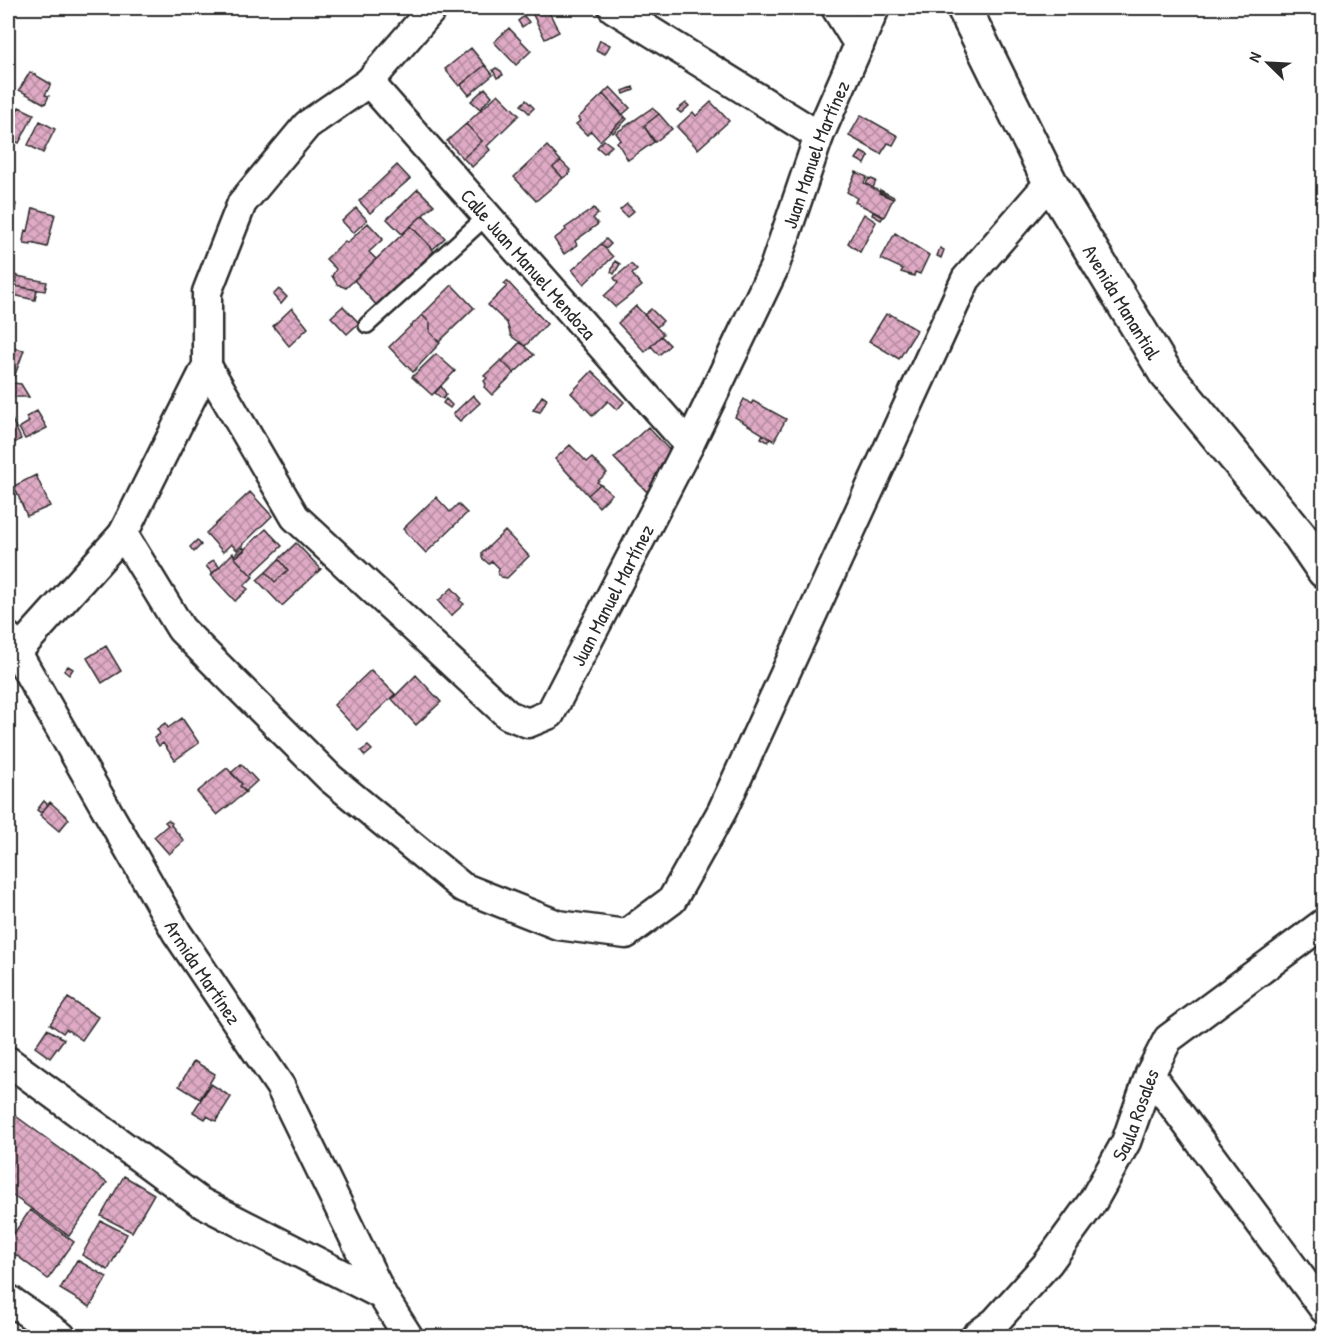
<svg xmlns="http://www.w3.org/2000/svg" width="1331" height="1344" font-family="'Patrick Hand',sans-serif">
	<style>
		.building { fill: url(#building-cross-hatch); stroke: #2b2b2b; stroke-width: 1.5 }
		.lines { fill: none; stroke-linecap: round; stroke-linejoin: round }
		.lane-casing { stroke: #2b2b2b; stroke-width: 20 }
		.street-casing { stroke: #2b2b2b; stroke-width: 33 }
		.secondary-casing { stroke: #2b2b2b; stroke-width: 38 }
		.lane { stroke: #fff; stroke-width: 15 }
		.street { stroke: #fff; stroke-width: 28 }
		.secondary { stroke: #fff; stroke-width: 33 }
		.labels { text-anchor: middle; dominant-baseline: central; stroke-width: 5; stroke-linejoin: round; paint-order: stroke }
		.street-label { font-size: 20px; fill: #2b2b2b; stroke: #fff }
	</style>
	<defs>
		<pattern id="building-cross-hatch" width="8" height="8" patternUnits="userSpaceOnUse" patternTransform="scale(1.5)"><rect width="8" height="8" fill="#dfaac5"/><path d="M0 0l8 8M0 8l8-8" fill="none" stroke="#b58ba0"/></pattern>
	</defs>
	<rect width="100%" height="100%" fill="#fff"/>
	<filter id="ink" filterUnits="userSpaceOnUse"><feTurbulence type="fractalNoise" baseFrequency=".0167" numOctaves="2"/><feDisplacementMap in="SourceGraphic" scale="12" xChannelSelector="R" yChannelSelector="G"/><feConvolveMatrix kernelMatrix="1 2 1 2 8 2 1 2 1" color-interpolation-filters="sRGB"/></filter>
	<g filter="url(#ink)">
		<path class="building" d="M519,8H547L559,32L545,39L531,11L523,15Z
			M524,16L529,22L522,27L518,21Z
			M509,28L531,51L516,65L494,42Z
			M600,40L610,45L605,54L596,50Z
			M471,48L485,65L459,86L445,69Z
			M485,65L493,75L469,95L461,85Z
			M496,68L501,71L503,75L497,78L493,70Z
			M30,72L51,84L45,95L49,96L45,104L19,90Z
			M610,87L630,108L622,115L603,94Z
			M633,87L634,90L624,94L623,91Z
			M485,88L492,96L480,109L471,101Z
			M498,94L519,115L487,146L490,150L472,167L463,158L482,141L466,124Z
			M603,94L625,117L600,141L591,131L587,135L576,124L580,121L578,118Z
			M526,100L534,108L529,113L521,105Z
			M711,102L729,121L698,149L677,127L693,112L696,116Z
			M686,103L689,106L681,113L677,110Z
			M19,107L34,114L19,143L8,138V131Z
			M652,108L659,114L644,126L654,142L628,160L617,142L621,140L616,133Z
			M659,114L672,129L655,142L644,126Z
			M861,115L898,136L893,145L888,143L881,154L849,136Z
			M625,117L627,119L613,133L611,131Z
			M40,121L55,129L43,153L28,145Z
			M466,124L482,141L463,158L447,141Z
			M604,140L612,146L604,153L597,147Z
			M547,146L561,161L553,167L563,178L536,201L514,177Z
			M861,152L869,156L865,164L856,159Z
			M561,161L570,170L569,171L570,173L563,178L553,167Z
			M397,165L410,179L370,213L359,201Z
			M856,172L867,177L864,183L893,199L884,217L855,202L857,198L847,192Z
			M869,178L876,181L873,188L866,184Z
			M418,189L434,205L402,234L387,219Z
			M880,190L894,197L893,199L879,193Z
			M8,203L16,204L9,239L8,238Z
			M627,204L634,211L627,217L620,210Z
			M33,208L55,214L47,247L31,243V245L24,244L23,241L25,230L28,231Z
			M356,208L367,220L353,233L342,221Z
			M594,208L598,214L593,218L598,224L575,241L577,245L564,254L554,239L566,230L565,228Z
			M873,212L883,217L881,220L872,215Z
			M864,214L876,222L860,252L848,243Z
			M423,215L445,238L433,249L411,226Z
			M368,223L383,239L369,252L376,259L346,288L337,284L332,276L336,269L326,259L345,241L347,243Z
			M411,226L434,251L377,306L354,280Z
			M895,233L929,255L920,274L915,272L914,276L901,272L903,269L881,259Z
			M606,239L611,244L606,249L601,244Z
			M601,244L613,257L584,284L572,270Z
			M940,248L944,250L941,258L937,256Z
			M615,261L620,264L614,274L611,272Z
			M631,264L637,270L632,274L642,286L615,307L604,296L618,283L614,278Z
			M13,274L17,276L14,289L10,288Z
			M17,276L47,282L45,291L15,286Z
			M507,281L547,324L525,346L511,336L507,323L488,305L507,286L504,284Z
			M452,285L474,308L439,342L430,332V323L422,315Z
			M15,286L37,290L35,300L13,295Z
			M279,289L287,297L281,304L273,295Z
			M343,306L359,323L347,334L331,317Z
			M636,306L663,334L645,352L618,323Z
			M292,308L308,328L289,346L273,326Z
			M651,309L663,321L657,327L644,315Z
			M886,314L889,316L890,314L917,330L899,359L869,341Z
			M422,315L430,323V332L440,343L413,372L389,347Z
			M661,336L670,345L659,355L651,346Z
			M520,342L534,355L514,373L502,361Z
			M8,347L24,350L12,383L8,382Z
			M436,354L455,371L432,395L412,377Z
			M501,360L514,373L492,395L484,387L486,384L484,381L487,378L484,376Z
			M592,371L624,402L617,410L608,401L593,416L571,393Z
			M13,383L21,384L29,397H9V386H13Z
			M441,386L446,394L443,399L435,393Z
			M473,395L480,403L460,421L453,414Z
			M542,396L547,399L540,412L533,410Z
			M446,399L452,405L450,408L443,403Z
			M744,399L751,404L753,401L786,419L774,441L735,417Z
			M8,411L21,439L8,447Z
			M37,411L47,428L25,439L19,428L29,422L26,417Z
			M648,427L674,455L650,495L614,458Z
			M763,434L770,439L768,442L761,438Z
			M570,445L587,462L592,458L607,473L597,482L600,484L588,495L555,459Z
			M36,475L50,506L27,516L14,486Z
			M600,484L612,494L599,507L588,495Z
			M250,492L272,516L237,550L231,544L223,552L206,533Z
			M436,497L450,512L458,504L467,513L426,553L403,529Z
			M266,529L282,546L251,575L235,558Z
			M505,531L529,556L507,578L501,577L498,574L499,568L492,561L489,564L482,558V553Z
			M197,540L201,545L194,552L190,547Z
			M296,543L321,569L282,606L257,580L266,572L275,582L288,570L279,559Z
			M243,547L245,550L236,557L234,555Z
			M233,553L235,558L253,577L244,586L248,589L235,601L211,575Z
			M279,559L288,570L275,582L266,572Z
			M213,560L220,567L212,573L206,566Z
			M452,588L461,598L459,600L464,604L451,616L438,601Z
			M106,646L121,671L102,683L87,658Z
			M68,666L73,669L69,675L64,671Z
			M371,670L395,694L357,730L334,705Z
			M416,675L441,702L416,725L392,699Z
			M182,718L199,743L175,760L163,743L159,746L154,738L160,734L157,729L165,723L168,728Z
			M368,746L372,750L365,756L361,751Z
			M241,764L257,781L245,792L240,786L242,784L231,773Z
			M227,768L242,784L240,786L246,792L217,815L197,792Z
			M44,801L48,805L41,813L37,810Z
			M50,802L69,819L59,831L40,815Z
			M168,820L172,823L171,825L184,841L169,854L154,837L168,825L165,822Z
			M68,998L98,1017L82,1040L66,1029L63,1033L50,1024Z
			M47,1029L64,1039L50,1058L35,1047Z
			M194,1061L215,1074L200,1099L179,1086Z
			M211,1084L231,1097L216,1121L207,1116L205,1119L193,1112Z
			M13,1114L107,1183L69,1236L8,1192V1122Z
			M124,1176L154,1194L132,1232L101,1216Z
			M30,1210L74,1242L48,1279L8,1249V1242Z
			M101,1221L127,1234L108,1270L82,1255Z
			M77,1260L107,1277L90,1307L60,1289Z"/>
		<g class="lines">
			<g class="lane-casing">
				<path id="lane" d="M367,325L487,216"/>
			</g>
			<g class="street-casing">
				<g id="street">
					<path d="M613,8L819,136"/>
					<path d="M836,8L859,45"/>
					<path id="s1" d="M369,82L689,445"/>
					<path id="s2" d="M207,366L295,517L508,715L528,723L550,714L689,445L774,268L819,136L875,8"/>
					<path d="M123,534L181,629L330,778L462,887L558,925L626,934L672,900L722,811L966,279L1050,182"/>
					<path id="s3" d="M8,637L177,933L280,1086L382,1295L408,1336"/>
					<path d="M16,653L123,534L207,366V292L242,203L307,125L369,82L433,8"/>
					<path d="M8,1061L200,1202L382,1295"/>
					<path d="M1150,1074L1324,1309"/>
					<path d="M8,1299L61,1336"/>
					<path id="s4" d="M976,1336L995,1322L1048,1263L1093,1201L1126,1142L1150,1074L1168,1039L1324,923"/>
				</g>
			</g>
			<g class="secondary-casing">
				<g id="secondary">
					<path id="s5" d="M964,8L1050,182L1165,372L1300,536L1324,571"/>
				</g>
			</g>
			<use href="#lane" class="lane"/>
			<use href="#street" class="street"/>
			<use href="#secondary" class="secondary"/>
		</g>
	</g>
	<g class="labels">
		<g class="street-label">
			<text stroke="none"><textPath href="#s2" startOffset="1131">Juan Manuel Martínez</textPath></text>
			<text stroke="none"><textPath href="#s1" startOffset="242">Calle Juan Manuel Mendoza</textPath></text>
			<text stroke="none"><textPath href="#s5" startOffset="334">Avenida Manantial</textPath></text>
			<text stroke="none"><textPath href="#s2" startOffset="645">Juan Manuel Martínez</textPath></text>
			<text stroke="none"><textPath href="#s3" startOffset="388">Armida Martínez</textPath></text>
			<text stroke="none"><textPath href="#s4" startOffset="276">Saula Rosales</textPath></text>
		</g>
	</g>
	<rect width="1331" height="1344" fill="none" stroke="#fff" stroke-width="30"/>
	<rect x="15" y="15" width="1301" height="1314" fill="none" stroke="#2b2b2b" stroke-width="2" filter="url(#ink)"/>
	<g transform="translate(1268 63) rotate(294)" stroke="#ffffff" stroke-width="4.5" paint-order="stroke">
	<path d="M0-4.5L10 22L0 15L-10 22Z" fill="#2b2b2b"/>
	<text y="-9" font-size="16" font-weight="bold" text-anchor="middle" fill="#2b2b2b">N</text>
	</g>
</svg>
